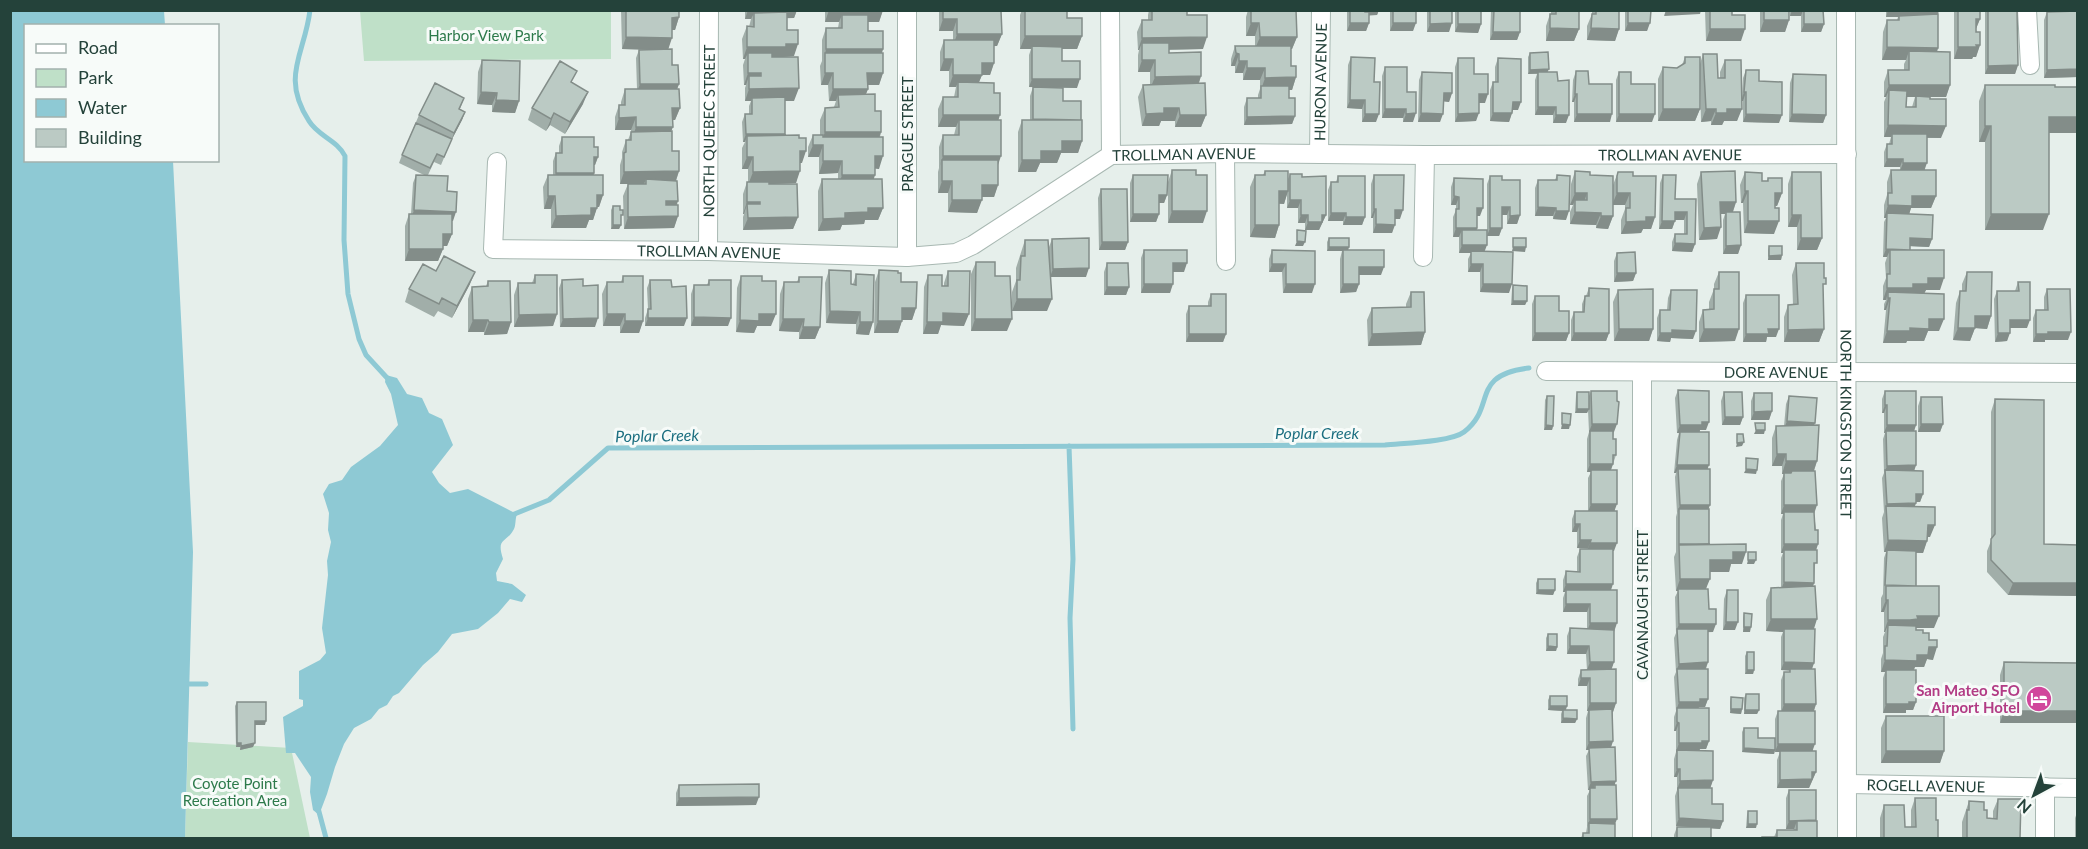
<svg xmlns="http://www.w3.org/2000/svg" width="2088" height="849" font-family="Lato,sans-serif">
	<style>
		.green { fill: #bfe0c8 }
		.water { fill: #8ec9d4 }
		.lines { fill: none; stroke-linecap: round; stroke-linejoin: round }
		.stream { stroke: #8ec9d4; stroke-width: 5 }
		.street-casing { stroke: #a8b8b2; stroke-width: 20 }
		.street { stroke: #fff; stroke-width: 18 }
		.wall { fill: #a1aea9; fill-rule: evenodd }
		.shaded-wall { fill: #838d89 }
		.building { fill: #bbcac4; stroke: #838d89; stroke-width: 1.5 }
		.labels { text-anchor: middle; dominant-baseline: central; stroke-width: 6; stroke-linejoin: round; paint-order: stroke }
		.park-label { font-size: 15px; fill: #2d7a4b; stroke: #f7fbf9 }
		.street-label { font-size: 15px; fill: #24423a; stroke: #f7fbf9 }
		.hotel-label { font-size: 15px; font-weight: bold; fill: #b23c85; stroke: #f7fbf9; text-anchor: end }
		.water-label { font-size: 16px; font-style: italic; fill: #1c6f80; stroke: #f7fbf9 }
	</style>
	<rect width="100%" height="100%" fill="#e6efeb"/>
	<path class="green" d="M360,11H611V59L364,61Z
		M188,742L291,748L310,838H185Z"/>
	<path class="water" d="M10,11H164L165,25L26,26V160L173,161L193,552L185,838H11Z
		M386,375L397,378L407,394L422,398L429,413L442,419L453,445L432,472L439,483L450,493L468,489L517,514C515,519 516,525 514,529C506,544 496,537 503,559L496,573L497,581L512,584L526,595L522,602L510,599L498,613L478,629L452,634L438,652L423,665L399,693L393,696L387,705L379,709L371,719L354,728L344,744L335,767L327,794L319,815L313,810L310,792L311,777L295,753H286L283,717L303,706V700L299,699V671L320,660L326,653L322,628L328,575L327,561L331,542L328,530L329,513L323,494L329,484L342,480L351,467L380,446L398,425L391,394L385,382Z"/>
	<g class="lines">
		<path class="stream" d="M310,10C305,54 280,76 309,121C318,136 337,140 345,156L344,240L348,294L359,339L366,355L389,380
			M1069,446L1073,559L1070,618L1073,729
			M512,515L549,500L608,448L1385,445C1403,443 1451,442 1464,432C1497,407 1469,375 1529,368
			M189,684H206
			M318,808L326,838"/>
		<g class="street-casing">
			<g id="street">
				<path d="M907,10V257"/>
				<path d="M1110,10L1111,155"/>
				<path id="s1" d="M1846,10L1847,838"/>
				<path d="M2027,10L2030,65"/>
				<path d="M1225,153L1226,261"/>
				<path id="s2" d="M1319,154L1321,10"/>
				<path id="s3" d="M497,162L493,249L708,251L907,257L956,253L973,245L1111,155L1225,153L1425,155L1847,154"/>
				<path id="s4" d="M708,251L709,10"/>
				<path d="M1423,257L1425,155"/>
				<path id="s5" d="M1546,371L2078,373"/>
				<path d="M1642,372V838"/>
				<path id="s6" d="M1848,784L2078,788"/>
				<path d="M2045,787V838"/>
			</g>
		</g>
		<use href="#street" class="street"/>
	</g>
	<path class="wall" d="M621,10H679V17L675,30H672L668,49L679,84L677,89L680,108L675,120H673L671,131L672,151L679,171L676,181L678,216L674,228L624,229L623,196L628,184H620V165L622,158V152L626,140H628L631,132V130H615V117L619,105H621V102L625,89H637L636,58L639,50H649L622,49Z
		M745,10H797L794,18H787V30L794,56L783,57L794,101H785L784,136L802,163H800L796,183L769,184L798,217L793,229L743,230V217L744,214H743V194L747,182H748V169H742V148L745,142H743L742,122L745,114H749V106L751,101H745V88L746,85H744L743,65L745,59H743L742,39L747,26L749,27L751,19H745Z
		M816,10H883L879,22H868V31L883,49L882,53L883,73L879,85H868V89L866,94L875,111L881,132L880,137L879,169L875,168L874,179L883,208L878,220H865L864,224L842,225L840,230L818,231V191L822,179H838V173L819,174V157H808V147L813,135H820V120L825,108L834,107L836,101H829L828,85H821L820,66L822,61V40L826,28H838L839,22H825V11Z
		M939,10H977L1002,34L997,46H994V63L990,75H982L979,82L994,93L998,120V185L994,197H982L977,213L948,212V193H938V172L939,168V147L943,135H954L956,127H938V109L943,97H954L956,87H949V71H940V52L944,40H953V31H939Z
		M1022,10H1067V18L1082,36L1077,49H1062V61L1077,88L1044,87L1063,101L1081,120L1082,141L1078,153H1061L1057,163H1040L1036,172H1018V132L1022,120H1030V96L1033,87H1029V55L1031,49H1020V15Z
		M1149,10H1187V15L1203,49L1169,50V53L1201,76L1199,83L1206,115L1201,127H1175V121H1161L1159,126H1142L1138,97L1143,85H1150V72H1138V55L1139,50H1138L1137,32L1142,20H1148V15Z
		M1248,10H1296L1297,37L1292,49H1291V66L1296,77L1292,90H1289V98L1295,116L1292,124L1244,125V107L1247,98H1258V95L1260,89V80H1243V73H1235V66H1231V59L1235,46H1255V36H1246V17Z
		M1347,10H1379L1377,15H1369V23L1366,31H1347Z
		M1390,10H1416L1413,31H1390Z
		M1427,10H1452L1449,32H1427Z
		M1455,10H1481V24L1478,33L1455,32Z
		M1491,10H1520V32L1517,40H1490Z
		M1551,10H1579V29L1574,41H1546V26L1550,14H1551Z
		M1592,10H1619V29L1615,41L1587,40V26L1592,14Z
		M1625,10H1651L1647,31H1625Z
		M1705,10H1732V15L1741,41H1706Z
		M1760,10H1789V20L1785,32H1760Z
		M1790,10H1823L1824,24L1821,32H1801V16H1790Z
		M1886,10H1939L1938,14V48L1937,52L1950,85L1946,97H1930L1941,138H1927L1925,170L1936,196L1931,208H1911L1909,214L1932,239L1929,247L1910,246V250L1940,290H1926L1924,293L1939,331H1928L1924,341H1907L1906,343H1883L1886,310H1884V304L1886,300H1883V286L1886,278L1885,263L1887,257H1883L1884,222L1886,218H1884V205L1887,195V182L1891,170H1900V167H1884V152L1887,144H1889L1891,137H1884V102L1886,97H1884V82L1888,70H1904V64L1906,60H1882L1883,32L1887,20H1897L1898,17H1886ZM1906,97H1915L1912,107H1906Z
		M1954,10H1980V19L1976,29L1980,45L1976,57H1973L1972,59H1954Z
		M1985,10H2017L2018,65L2015,74H1985Z
		M2078,11V77L2044,78V20L2047,12Z
		M1530,53L1548,72L1558,81L1566,123H1553V115H1535V80L1537,74H1528V57Z
		M1703,54L1718,78H1720V72L1725,60L1742,97L1743,78L1746,70L1759,81L1779,123L1743,122V101H1742L1737,121H1724L1722,125H1711V121L1701,122L1700,80V109L1695,121H1658V79L1663,67L1677,68L1682,65L1685,57L1700,64Z
		M1351,57L1374,82L1376,122H1362V109L1347,108L1348,65Z
		M1458,58L1474,74L1485,103H1479L1476,121L1455,122V67Z
		M1498,58L1518,110H1512V113L1509,122L1490,121V90L1493,82H1495V67Z
		M482,60L519,101L515,113L492,112V105L477,104L478,72Z
		M1385,67L1407,92L1413,122H1403V118H1382V76Z
		M1576,71L1589,84L1610,122H1574V102H1572L1573,80Z
		M1422,72L1452,93L1449,102L1443,101L1440,122H1418L1419,80Z
		M1619,72L1652,122H1616V80Z
		M1793,74L1826,115L1823,123L1789,122L1790,83Z
		M1985,85L2049,133L2043,230H1985V142H1979V101Z
		M464,98L460,109L465,112L462,120L451,141L441,165L434,162L428,175L447,191L453,221L452,220V234L447,246H443V249L438,261H405V226L409,214H411L413,183L416,175H424L399,163L402,155L419,115Z
		M583,104L565,134L550,125L546,131L528,120L532,108Z
		M562,137L598,157L595,165H594V175L603,195L599,207H597L593,220H589L586,228H551V209H544L543,187L548,175H553V161L556,153H559V146Z
		M1172,170L1196,175L1203,223H1168V182Z
		M1265,171L1288,179L1290,174L1302,177L1326,215L1319,230H1305V223H1298V208H1287V194L1284,204H1279V225L1275,238L1250,237V187L1255,175H1263Z
		M1575,171L1590,175L1613,185L1618,172L1633,176L1655,217L1651,229H1643L1641,233L1621,234V220L1625,209V205H1613V216L1608,229L1596,228V225L1570,224V212L1573,205H1570L1571,184Z
		M1701,172L1736,202L1733,212L1741,245L1738,254H1723V220L1725,214H1720L1717,239L1699,240L1697,184Z
		M1745,172L1762,181H1767L1768,178L1782,193L1777,206L1775,205L1774,234L1744,233L1743,203H1741L1740,185Z
		M1792,172L1822,238L1817,250H1797V227H1788V184Z
		M1133,175L1167,195L1164,203H1159V214L1156,222H1130V183Z
		M1374,175L1400,219H1395L1392,233H1373V218H1371V184Z
		M1557,175L1566,220L1553,219V216H1535V188L1538,180H1555Z
		M1663,175L1675,199H1696L1695,244L1692,252L1672,251V242L1675,234H1684V220H1675L1672,229H1659L1660,183Z
		M1338,176L1365,217L1362,225H1343V221H1328V190L1331,182H1336Z
		M1490,176L1502,180L1520,215L1517,224H1507V215H1502V228L1499,236H1487V184Z
		M1454,178L1480,216H1477V230L1484,251L1509,293L1480,292V272H1468V259L1471,253H1459V237H1453V217L1456,210V205H1451V187Z
		M1101,189L1128,242L1125,250H1099L1098,198Z
		M613,206L620,210L621,219V225L619,229H611V210Z
		M1329,238L1348,250L1381,275H1359V284L1356,292L1340,293V259L1342,251H1327V242Z
		M1052,239L1086,277H1050L1047,311H1012V292L1016,281V268L1025,240L1049,260V247Z
		M1769,246L1782,255L1781,260H1768V250Z
		M1144,250L1184,272H1173L1170,293H1141V258Z
		M1272,250L1312,293H1283L1282,272H1269V259Z
		M1617,253L1636,273L1633,281L1614,282V261Z
		M976,262L995,276L1007,331H971V274Z
		M1107,263L1129,287L1126,295H1104V272Z
		M1796,263L1823,292L1824,329L1819,342H1784V317L1788,305H1793L1792,275Z
		M829,270L851,284H853L856,274L869,335L856,334V324L826,323L825,283Z
		M879,270L898,273L901,282L916,308L912,320H902L898,333H874L875,282Z
		M436,271L470,284L452,318L438,311L434,317L405,302L409,289Z
		M948,271L964,326L941,325L938,334H923L924,287L928,275L942,286H944V283Z
		M1719,272L1735,341L1699,342V322L1703,310H1709V302L1714,289V284Z
		M1967,272L1991,316L1987,329L1975,328L1970,341L1953,340L1956,303L1960,291H1962V284Z
		M535,275L557,314L553,326L514,327V295L518,283H532Z
		M623,276L643,321L639,333H620V326H603L602,294L607,282H621Z
		M741,276L762,281L771,326H757L754,333L736,332L737,288Z
		M799,277L820,327L815,339H799V332L779,331L780,294L784,282H797Z
		M562,280L583,286L595,327H560L559,288Z
		M650,280L672,287L684,326H645V318L648,309L647,288Z
		M709,280L728,326H691V294L694,285H707Z
		M488,281L511,322L507,334L484,335V332H468V299L472,287L486,286Z
		M2018,282L2027,328H2010L2007,341L1995,342L1994,299L1997,291H2015Z
		M1513,285L1527,301L1525,305H1511L1512,289Z
		M1589,288L1609,333L1606,341H1571V320L1574,312H1582V304L1585,296H1586Z
		M2047,289L2068,340H2045V342H2033V318L2036,310H2044V297Z
		M1618,290L1653,329L1649,341H1614L1613,302Z
		M1671,290L1693,339L1671,338L1670,342L1657,341V318L1660,310H1667L1668,298Z
		M1411,292L1425,332L1421,345L1368,346L1367,320L1372,308L1406,307V304Z
		M1211,294L1226,334L1223,342H1186V314L1189,306H1208V302Z
		M1746,295L1776,337H1767L1766,342H1743V303Z
		M1535,296L1559,311L1569,333L1566,341H1532V304Z
		M1678,390L1706,430H1700V432L1708,469L1709,545L1742,564H1731L1729,572H1710L1706,589L1709,609L1713,632H1708V662L1706,669L1708,699L1705,707H1699L1698,708L1709,741L1706,749H1700L1699,751L1713,780L1710,788L1712,804L1723,821L1720,829L1711,828V838H1674V835L1677,827H1690L1676,826L1675,796L1677,790V777H1674V759L1676,752V731H1674V717L1676,711L1674,677L1676,672L1674,638L1676,633L1675,597L1678,591H1676L1674,557L1676,552V517L1677,513L1675,477L1676,473H1674L1677,440L1679,433H1677L1675,398Z
		M1591,391L1614,432L1613,439L1616,455L1611,470L1615,511L1611,590L1614,632V662L1611,669L1616,703L1613,712V741L1611,747L1615,785V838H1581L1583,833H1586L1587,827V796L1590,790H1588L1586,756L1589,750H1586V718L1588,711H1587V686H1578V679L1581,670H1587L1586,654H1567V636L1570,628L1587,629V612H1563V598L1565,592H1563V580L1566,571L1577,572V557L1580,549H1588L1577,548V532H1572V519L1575,511H1588V478L1591,472H1587V439L1589,432L1588,410L1587,413H1575L1576,396L1577,392L1589,396Z
		M1885,391L1916,425L1914,431L1916,465L1914,471L1923,494L1920,502H1916L1915,506L1930,537H1927V541L1923,553H1916L1915,586L1934,628H1916V630L1923,633L1929,640L1933,660L1927,659L1924,667H1915L1914,670L1916,702L1913,710H1906V713H1883V678L1885,672H1881V659L1883,653V637L1885,632H1884V612H1881V598L1883,594L1884,558L1886,552H1884L1882,518L1884,512L1882,478L1884,473L1883,439L1885,433H1884V413H1882V399Z
		M1724,392L1743,417L1740,425H1722L1721,401Z
		M1754,393L1772,411L1769,420H1751V401Z
		M1547,396L1553,426L1552,430H1544L1545,400Z
		M1789,396L1814,425L1817,461L1814,471V514L1818,544L1816,550L1814,583L1813,586L1814,663L1812,669L1816,704L1814,711L1813,751L1816,772L1809,788H1777V760L1780,752H1775V750L1774,754L1742,752V732L1744,728L1758,738H1775V719L1778,711H1781V680L1784,672H1789L1790,671L1781,670V637L1783,632L1766,631V600L1771,588H1781V558L1783,553H1781V520L1783,514H1781V481L1784,474H1782V466H1772V438L1776,426H1784L1786,404Z
		M1921,397L1943,424L1940,432H1918V406Z
		M1995,399L2044,544L2078,545V596L2008,595L1987,572V551L1991,541V412Z
		M1538,579L1555,590L1553,595L1536,594V583Z
		M1727,590L1735,630H1723L1724,599Z
		M1744,613L1750,632H1743V618Z
		M1548,634L1557,647L1556,651H1546V638Z
		M1747,652L1754,670L1753,674H1745V656Z
		M2004,662L2078,663L2000,723V675Z
		M1746,694L1759,710L1757,714H1744V698Z
		M1550,696L1567,706L1566,710L1577,719L1575,723H1561V714L1562,711L1548,710V700Z
		M1731,697L1742,709L1741,714L1730,713V702Z
		M237,702L265,725H255L253,747L240,750V747H236L235,706Z
		M1886,716L1944,751L1940,763H1881V728Z
		M679,785L756,805L676,806V793Z
		M1789,790L1816,821L1817,838H1761L1762,837H1774L1777,830H1793L1794,829H1786V798Z
		M1915,798L1936,820L1938,838H1880V818L1884,805L1905,827H1911V810Z
		M1998,799L2020,838H1962V822L1969,801L1984,810L1987,818H1993V811Z
		M2078,810V838H2075V818Z
		M1748,811L1756,828H1746L1747,815Z"/>
	<path class="shaded-wall" d="M748,10H797L794,18L754,19V13L751,19H745Z
		M829,10H883L879,22H842V15L839,22H825Z
		M1364,10H1379L1377,15L1362,16Z
		M1666,10H1701L1700,14L1664,16Z
		M1792,10H1803L1801,16H1790Z
		M1888,10H1939L1937,17H1886Z
		M679,17L675,30H667L672,18Z
		M943,19H957L953,31H939Z
		M1976,19H1980L1975,31Z
		M1764,20H1789L1785,32H1760Z
		M1251,23H1259L1255,36H1246Z
		M1350,23H1369L1366,31H1347Z
		M1393,23H1416L1413,31H1390Z
		M1452,23L1449,32H1427L1430,24Z
		M1628,23H1650L1647,31H1625Z
		M1458,24H1481L1478,33L1455,32Z
		M1804,24H1824L1821,32H1801Z
		M1550,28L1579,29L1574,41H1546Z
		M1591,28L1619,29L1615,41L1587,40Z
		M1710,29H1745L1741,41H1706Z
		M1493,32H1520L1517,40H1490Z
		M957,34H1002L997,46L953,47Z
		M1025,36H1082L1077,49H1032V46L1031,49H1020Z
		M626,37L672,38L668,50L622,49Z
		M1207,37L1203,49L1142,50V43L1139,50H1138L1142,38Z
		M1260,37H1297L1292,49H1255Z
		M786,44H798L794,56L783,57L782,59L748,53L745,59H743L747,47Z
		M1976,45H1980L1976,57H1973L1972,59H1954L1958,47Z
		M1887,47L1938,48L1934,60L1909,51L1906,60H1882Z
		M826,49H883L879,61L825,54Z
		M1236,53L1239,54L1235,66H1231Z
		M944,59H953L949,71H940Z
		M1142,60H1155L1150,72H1138Z
		M1239,61H1247L1243,73H1235Z
		M982,63H994L990,75H982L977,87L958,82L956,87H949L953,75Z
		M2018,65L2015,74H1985L1988,66Z
		M1247,68H1265L1260,80H1243Z
		M1549,69L1547,73L1528,74L1530,70Z
		M2078,69V77L2044,78L2047,70Z
		M748,73H761L757,85L749,76L746,85H744Z
		M825,73H833L828,85H821Z
		M867,73H883L879,85H863Z
		M1201,76L1197,88L1150,89L1155,77Z
		M1296,77L1292,90H1261L1265,78Z
		M1032,79H1080L1077,88L1029,87Z
		M640,84H679L676,92H637Z
		M1889,85H1950L1946,97H1889V90L1886,97H1884Z
		M799,88L794,101H752V98L751,101H745L749,89Z
		M833,89H868L863,101L838,95L836,101H829Z
		M481,92L497,93L492,105L477,104Z
		M588,92L583,104L565,134L570,122Z
		M1744,92H1746L1743,101H1741Z
		M1444,93H1452L1449,102L1441,101Z
		M1479,94H1488L1485,103H1476Z
		M1575,94H1577L1574,102H1572Z
		M496,100L519,101L515,113L492,112Z
		M1350,100H1365L1362,109L1347,108Z
		M1513,102H1521L1518,110H1510Z
		M1538,107H1556L1553,115H1535Z
		M672,108H680L675,120H668Z
		M1164,108H1179L1175,121H1161L1159,126H1142L1146,114Z
		M1385,109H1406L1403,118H1382Z
		M1663,109H1700L1695,121H1658Z
		M1706,109H1716L1711,121L1701,122Z
		M1727,109H1742L1737,121H1724L1722,125H1711L1716,113Z
		M465,112L462,120L451,141L454,133Z
		M554,113L550,125L546,131L551,119Z
		M1416,113L1413,122H1403L1406,114Z
		M1421,113L1443,114L1440,122H1418Z
		M1479,113L1476,121L1455,122L1458,114Z
		M1493,113H1512L1509,122L1490,121Z
		M1365,114H1379L1376,122H1362Z
		M1577,114H1612L1610,122H1574Z
		M1619,114H1655L1652,122H1616Z
		M1746,114L1782,115L1779,123L1743,122Z
		M1792,114L1826,115L1823,123L1789,122Z
		M943,115H1000L996,128L959,120L956,127H938Z
		M1180,115H1206L1201,127H1175Z
		M1556,115H1569L1566,123H1553Z
		M1295,116L1292,124L1244,125L1247,117Z
		M636,117L631,130H615L619,118Z
		M2049,117H2078V133H2043Z
		M1888,125L1946,126L1941,138L1892,137V134L1891,137H1884Z
		M1985,126H1991L1985,142H1979Z
		M636,127H673L668,139H632Z
		M825,132H881L877,144H820Z
		M746,134H785L782,142L747,136L745,142H743Z
		M1062,141H1082L1078,153H1061L1057,163H1040L1036,172H1018L1022,160Z
		M813,145H823L819,157H808Z
		M800,151H806L802,163H796Z
		M875,156H883L879,169L870,168Z
		M943,156H1001L997,168L942,160L939,168Z
		M594,157H598L595,165H591Z
		M747,157H753L748,169H742Z
		M1887,159H1903L1900,167H1884Z
		M823,161H842L838,173L819,174Z
		M1903,163H1927L1924,171H1900Z
		M679,171L675,183L646,179L644,184H620L624,172Z
		M800,171L796,183L748,185L753,172Z
		M556,173H594L591,181L553,182Z
		M842,175H875L871,187H838Z
		M942,181H952L948,193H938Z
		M982,185H998L994,197H977Z
		M1279,191H1288L1284,204L1275,203Z
		M1745,191H1748L1743,203H1741Z
		M1575,193H1587L1583,205L1575,200L1573,205H1570Z
		M1617,193H1630L1625,205H1612Z
		M1775,193H1782L1777,206L1770,205Z
		M597,195H603L599,207H593Z
		M1159,195H1167L1164,203H1156Z
		M548,196H555L551,209H544Z
		M1454,196L1459,197L1456,205H1451Z
		M1912,196H1936L1931,208H1911L1908,218L1887,213L1886,218H1884L1888,205Z
		M952,200H982L977,213L948,212Z
		M1290,200H1301L1298,208H1287Z
		M666,201H678L673,214H661Z
		M747,202H760L756,214L747,204L744,214H743Z
		M1720,202H1736L1732,214L1726,212L1725,214H1715Z
		M1502,207H1510L1507,215H1499Z
		M1538,207L1556,208L1553,216H1535Z
		M591,208H597L593,220H589L586,228H551L556,216Z
		M868,208H883L878,220H865L864,224L842,225L840,230L818,231L823,219Z
		M1477,208H1483L1480,216H1474Z
		M1374,209H1376L1373,218H1371Z
		M414,210L456,212L453,221L411,219Z
		M1395,210H1403L1400,219H1392Z
		M1172,211H1207L1203,223H1168Z
		M1556,211H1569L1566,220L1553,219Z
		M1575,212L1601,213L1596,225L1570,224Z
		M1675,212H1687L1684,220H1672Z
		M1331,213H1346L1343,221H1328Z
		M1133,214H1159L1156,222H1130Z
		M1991,214H2049L2043,230H1985Z
		M1301,215H1308L1305,223H1298Z
		M1322,215H1326L1319,230H1305L1308,222Z
		M1520,215L1517,224H1507L1510,216Z
		M1792,215H1801L1797,227H1788Z
		M678,216L674,228L624,229L628,217Z
		M1601,216H1613L1608,229L1596,228Z
		M798,217L793,229L743,230L748,218Z
		M1346,217H1365L1362,225H1343Z
		M1646,217H1655L1651,229H1643L1641,233L1621,234L1626,222Z
		M1662,221H1675L1672,229H1659Z
		M1748,221H1779L1774,234L1744,233Z
		M1376,224L1395,225L1392,233H1373Z
		M613,225H621L619,229H611Z
		M1255,225H1279L1275,238L1250,237Z
		M1721,227L1717,239L1699,240L1704,228Z
		M1456,228H1477L1474,237L1462,230L1459,237H1453Z
		M1490,228H1502L1499,236H1487Z
		M443,234H452L447,246H439Z
		M1801,238H1822L1817,250H1797Z
		M1910,238L1932,239L1929,247L1907,246Z
		M1297,241L1305,242L1303,246H1295Z
		M1102,242H1128L1125,250H1099Z
		M1675,243L1695,244L1692,252L1672,251Z
		M1462,245H1487L1484,253H1459Z
		M1741,245L1738,254H1723L1726,246Z
		M1329,247H1349L1348,251H1327Z
		M1513,247H1526L1525,252L1512,251Z
		M409,249H443L438,261H405Z
		M1886,249L1910,250H1890L1887,257H1883Z
		M1782,255L1781,260H1768L1769,256Z
		M1173,263H1187L1184,272H1170Z
		M1272,264H1286L1282,272H1269Z
		M1471,264H1483L1480,272H1468Z
		M1359,267H1384L1381,275H1356Z
		M1089,268L1086,277H1050L1053,269Z
		M475,272L470,284L452,318L457,306Z
		M1617,273H1636L1633,281L1614,282Z
		M1928,278H1944L1940,290H1926L1923,296L1890,298L1886,310H1884L1888,298V292L1886,300H1883L1887,288L1913,284Z
		M1144,284H1173L1170,293H1141Z
		M1286,284H1315L1312,293H1283Z
		M1343,284H1359L1356,292L1340,293Z
		M1483,284H1512L1509,293L1480,292Z
		M1107,287H1129L1126,295H1104Z
		M1017,299H1052L1047,311H1012Z
		M1513,301H1527L1525,305H1511Z
		M902,308H916L912,320H898Z
		M830,311L860,312L856,324L826,323Z
		M943,313L969,314L964,326L941,325L938,334H923L927,322Z
		M557,314L553,326L514,327L519,315Z
		M607,314H625L620,326H603Z
		M759,314H776L771,326H757L754,333L736,332L740,320Z
		M1975,316H1991L1987,329L1975,328L1970,341L1953,340L1958,328Z
		M694,317L731,318L728,326H691Z
		M598,318L595,327H560L563,319Z
		M648,318H687L684,326H645Z
		M783,319H804L799,332L779,331Z
		M975,319H1012L1007,331H971Z
		M1929,319H1944L1939,331H1928L1924,341H1907L1906,343H1883L1887,331L1910,328Z
		M473,320H488L484,332H468Z
		M2010,320H2030L2027,328H2007Z
		M625,321H643L639,333H620Z
		M878,321H902L898,333H874Z
		M489,322H511L507,334L484,335Z
		M860,322H873L869,335L856,334Z
		M803,327H820L815,339H799Z
		M1619,329H1653L1649,341H1614Z
		M1704,329H1739L1735,341L1699,342Z
		M1768,329H1779L1776,337H1767L1766,342H1743L1746,334Z
		M1824,329L1819,342H1784L1788,330Z
		M1672,330L1696,331L1693,339L1671,338L1670,342L1657,341L1660,333Z
		M1425,332L1421,345L1368,346L1372,334Z
		M2048,332H2071L2068,340H2045V342H2033L2036,334Z
		M1535,333H1569L1566,341H1532Z
		M1574,333H1609L1606,341H1571Z
		M1998,333H2010L2007,341L1995,342Z
		M1189,334H1226L1223,342H1186Z
		M1885,405H1887L1884,413H1882Z
		M1577,409H1589L1587,413H1575Z
		M1772,411L1769,420H1751L1754,412Z
		M1725,417H1743L1740,425H1722Z
		M1787,421L1815,423L1812,431L1784,429Z
		M1702,422H1709L1706,430H1700L1699,434L1677,433L1680,425Z
		M1562,424L1570,425L1569,429H1561Z
		M1592,424H1617L1614,432H1589Z
		M1921,424H1943L1940,432H1918Z
		M1546,425L1553,426L1552,430H1544Z
		M1887,425H1916L1913,434L1886,431L1885,433H1884Z
		M1756,430H1765L1764,434H1754Z
		M1744,442L1742,446L1736,447L1737,443Z
		M1777,454H1786L1782,466H1772Z
		M1786,461H1817L1813,473L1792,471L1791,474H1782Z
		M1590,464H1613L1610,472H1587Z
		M1677,465H1709L1706,473L1678,469L1676,473H1674Z
		M1916,465L1913,474L1885,471L1887,466Z
		M1746,469L1757,470L1756,474L1744,473Z
		M1916,494H1923L1920,502H1913Z
		M1916,503L1913,511L1886,506L1884,512L1887,504Z
		M1591,504H1617L1614,512H1588Z
		M1680,505H1710L1707,513L1679,509L1677,513Z
		M1784,505H1817L1814,514H1781Z
		M1575,524H1580L1577,532H1572Z
		M1928,525H1935L1930,537H1923Z
		M1580,540H1591L1588,548H1577Z
		M1888,540L1927,541L1923,553L1887,552V550L1886,552H1884Z
		M1590,543H1617L1614,551H1587Z
		M1784,544H1818L1815,553L1784,550L1783,553H1781Z
		M1733,552H1746L1742,564H1731L1729,572H1705L1710,560Z
		M1748,560H1756L1754,564H1747Z
		M1680,579H1710L1705,591L1678,589V591H1676Z
		M1784,582L1814,583L1811,592L1781,590Z
		M2013,583H2078V596L2008,595Z
		M1566,584H1613L1610,593L1566,590L1565,592H1563Z
		M1538,590H1555L1553,595L1536,594Z
		M1886,600H1888L1884,612H1881Z
		M1566,604H1590L1587,612H1563Z
		M1917,616H1939L1934,628H1914L1888,625L1885,632H1884L1888,620Z
		M1771,619H1817L1813,632L1784,629L1783,632L1766,631Z
		M1726,622H1738L1735,630H1723Z
		M1590,623H1617L1614,632H1587Z
		M1679,624H1716L1713,632L1678,633L1677,629Z
		M1744,627H1751L1750,632H1743Z
		M1548,646L1557,647L1556,651H1546Z
		M1570,646H1589L1586,654H1567Z
		M1929,647H1937L1933,660L1927,659L1924,667H1915L1912,673L1886,670L1885,672H1881L1885,660L1917,655Z
		M1590,662H1614L1611,671L1587,670Z
		M1708,662L1705,670L1677,669L1679,664Z
		M1784,662L1814,663L1811,671L1781,670Z
		M1747,670H1754L1753,674H1745Z
		M1581,678H1590L1587,686H1578Z
		M1700,699H1708L1705,707H1699L1697,711L1677,708L1676,711L1679,702Z
		M1909,702H1916L1913,710H1906V713H1883L1886,704Z
		M1590,703H1616L1613,712L1587,711Z
		M1784,704H1816L1813,713H1781Z
		M1550,706H1567L1565,711L1548,710Z
		M1731,709H1742L1741,714L1730,713Z
		M1745,710H1759L1757,714H1744Z
		M2004,711H2078V723H2000Z
		M1563,718L1577,719L1575,723H1561Z
		M255,721H266L265,725H253Z
		M1677,722L1679,723L1676,731H1674Z
		M1613,741L1610,750L1589,748V750H1586L1589,742Z
		M1709,741L1706,749H1700L1699,751L1676,752L1679,743Z
		M237,743H241L240,747H236Z
		M255,743L253,747L240,750L241,746Z
		M1778,744H1815L1812,752H1775Z
		M1744,748L1775,750L1774,754L1742,752Z
		M1886,751H1944L1940,763H1881Z
		M1677,769H1680L1677,777H1674Z
		M1812,772H1816L1809,788H1777L1780,780Z
		M1713,780L1710,789L1677,790L1680,781Z
		M1616,781L1613,789L1595,785L1593,790H1588L1591,782Z
		M759,797L756,805L676,806L679,798Z
		M1679,818L1723,821L1720,829L1676,826Z
		M1590,819H1617L1614,827L1589,823L1587,827Z
		M1789,821H1797L1794,829H1786Z
		M1748,824H1757L1756,828H1746Z"/>
	<path class="building" d="M626,10H679V17L672,18V38L626,37Z
		M943,10L1001,11L1002,34H957V19H943Z
		M1025,10H1067V18H1082V36H1025Z
		M1152,10H1187V15H1207V37L1142,38V20H1152Z
		M1251,10H1296L1297,37H1260L1259,23H1251Z
		M1350,10H1365V12H1369V23H1350Z
		M1393,10H1416V23H1393Z
		M1430,10H1452V23L1430,24Z
		M1458,10H1481V24H1458Z
		M1494,10H1520V32H1493Z
		M1556,10H1579V29L1550,28V14H1556Z
		M1596,10H1619V29L1591,28L1592,14H1596Z
		M1628,10H1651L1650,23H1628Z
		M1710,10H1732V15H1745V29H1710Z
		M1764,10H1789V20H1764Z
		M1804,10H1823L1824,24H1804Z
		M1958,10H1980V19H1976V32H1980V45H1976L1977,47H1958Z
		M1988,10H2017L2018,65L1988,66Z
		M2078,11V69L2047,70V12Z
		M787,12V30H798V44H786V47H747V26L754,27V13Z
		M1938,14V48L1887,47V20H1899V16Z
		M842,15H868V31H883V49H826V28H842Z
		M944,40H994V63H982V75H953V59H944Z
		M1142,43H1169V53L1201,52V76L1155,77V60H1142Z
		M1032,46L1062,47V61H1080V79H1032Z
		M1235,46H1291V66H1296V77L1265,78V68H1247V61H1239V54L1236,53Z
		M672,49V65H678L679,84H640L639,50Z
		M1909,51L1950,52V85H1889L1888,70H1909Z
		M1548,52L1549,69L1530,70V53Z
		M748,53H772V57H798L799,88L749,89V76H761V73H748Z
		M825,53H883V73H867L868,89H833V73H825Z
		M1703,54H1717L1718,78H1725V60H1741L1742,109H1727V113H1716V109H1706Z
		M1351,57L1375,58L1374,82H1380L1379,114H1365V100H1350Z
		M1685,57H1700V109H1663V67L1677,68L1685,63Z
		M1458,58H1474V74H1488V94H1479V113L1458,114Z
		M1498,58L1521,59V102H1513L1512,113H1493V82H1498Z
		M482,60L520,61L519,101L496,100L497,93L481,92Z
		M560,61L577,71L571,82L588,92L570,122L554,113L551,119L532,108Z
		M1385,67H1407V92H1416V113L1406,114V109H1385Z
		M1746,70H1759V81L1782,82V115L1746,114V92H1744Z
		M1576,71H1588L1589,84H1612V114H1577V94H1575Z
		M1422,72L1452,73V93H1444L1443,114L1421,113Z
		M1538,72H1557L1558,81L1569,80V115H1556V107H1538Z
		M1619,72H1631V84H1655V114H1619Z
		M1793,74L1826,75V115L1792,114Z
		M958,82L994,83V93H1000V115H943V97H958Z
		M435,83L464,98L459,109L465,112L454,133L419,115Z
		M1205,83L1206,115H1180L1179,108H1164V113L1146,114L1143,85Z
		M1985,85H2055V87H2078V117H2049V214H1991V126H1985Z
		M1261,86H1289V98H1295V116L1247,117V98H1261Z
		M1033,87L1063,88V101H1081V120L1033,119Z
		M625,89H679L680,108H672L673,127H636V117L619,118V105H625Z
		M1889,90L1907,91L1906,107H1916V96L1930,97V99H1946V126L1888,125Z
		M875,94V111H881V132H825V108L839,107L838,95Z
		M785,97V134H746L745,114H752V98Z
		M959,120H1001V156H943V135H959Z
		M1022,120H1082V141H1062V151H1041V160H1022Z
		M416,123L452,139L444,157L437,154L430,168L402,155Z
		M672,131V151H679V171L624,172V153L626,152V140H631V132Z
		M1892,134H1927V163H1903V159H1887V144H1892Z
		M799,135V138H806V151H800V171L753,172V157H747V136Z
		M813,135H823V137H883V156H875V175H842V161H823V145H813Z
		M562,137H594V147H598V157H594V173H556V153H562Z
		M942,160H998V185H982V200H952V181H942Z
		M1172,170H1196V175H1207V211H1172Z
		M1891,170H1936V196H1912V206L1888,205V193H1892Z
		M1265,171H1288V191H1279V225H1255V175H1265Z
		M1575,171L1590,172V175L1613,176V216H1601V213L1575,212V200H1587V193H1575Z
		M1735,171L1736,202H1720L1721,227L1704,228L1701,172Z
		M1618,172H1633V176H1656L1655,217H1646V221L1626,222V208H1630V193H1617V176Z
		M1745,172L1762,173V181H1768V178H1782V193H1775V208H1779V221H1748V191H1745Z
		M1792,172H1821L1822,238H1801V215H1792Z
		M1290,174H1302V177L1326,176V215H1322V222H1308V215H1301V200H1290Z
		M416,175L448,176L447,191L457,192L456,212L414,210Z
		M548,175H603V195H597V208H591V215L556,216L555,196H548Z
		M1133,175H1168L1167,195H1159V214H1133Z
		M1374,175H1404L1403,210H1395V225L1376,224V209H1374Z
		M1557,175L1570,176L1569,211H1556V208L1538,207V180H1557Z
		M1663,175H1676L1675,199H1696L1695,244L1675,243V234H1687V212H1675V221H1662Z
		M1338,176H1365V217H1346V213H1331V182H1338Z
		M1490,176H1502V180H1520V215L1510,216V207H1502V228H1490Z
		M1454,178L1483,179V208H1477V228H1456V209H1459V197L1454,196Z
		M646,179L677,181L678,201H666V205H678V216L628,217V184H646Z
		M822,179H882L883,208H868V212L845,213V218L823,219Z
		M747,182H769V184H797L798,217L748,218L747,204H760V202H747Z
		M1101,189H1127L1128,242H1102Z
		M613,206H620V210H623V215H621V225H613Z
		M1726,212H1740L1741,245L1726,246Z
		M1887,213L1933,215L1932,239L1910,238V250L1886,249Z
		M409,214H452V234H443V249H409Z
		M1297,230L1306,231L1305,242L1297,241Z
		M1462,230H1487V245H1462Z
		M1089,238V268L1053,269L1052,239Z
		M1329,238H1349V247H1329Z
		M1513,238H1526V247H1513Z
		M1025,240H1048L1052,299H1017V280H1020L1021,256H1025Z
		M1769,246H1782V255L1769,256Z
		M1144,250H1187V263H1173V284H1144Z
		M1272,250L1315,251V284H1286V264H1272Z
		M1343,250H1384V267H1359V284H1343Z
		M1890,250H1944V278H1928V284H1913V288H1887V274H1890Z
		M1471,251L1513,252L1512,284H1483V264H1471Z
		M1635,252L1636,273H1617V253Z
		M444,256L475,272L457,306L442,298L439,304L409,289L423,264L436,271Z
		M976,262H995V276H1010L1012,319H975Z
		M1107,263H1128L1129,287H1107Z
		M1796,263H1824V278H1826V284H1823L1824,329L1788,330V305L1798,304Z
		M829,270L851,271V284L856,285V274L874,275L873,322H860V312L830,311Z
		M879,270L898,271V273H901V282H917L916,308H902V321H878Z
		M948,271H970L969,314L943,313V322H927L928,275H942V286H948Z
		M1719,272H1739V329H1704L1703,310L1714,309V289H1719Z
		M1967,272H1992L1991,316H1975V328H1958L1960,291H1966Z
		M535,275H557V314L519,315L518,283H535Z
		M623,276H643V321H625V314H607V282H623Z
		M741,276H762V281H776V314H759V321L740,320Z
		M799,277H822L820,327H803L804,319H783L784,282H799Z
		M583,279V286L598,285V318L563,319L562,280Z
		M650,280H671L672,287L686,286L687,318H648V309H651Z
		M709,280H731V318L694,317V285H709Z
		M488,281H510L511,322H489L488,320H473L472,287L488,286Z
		M2018,282H2030V320H2010V333H1998L1997,291H2019Z
		M1513,285L1527,286V301H1513Z
		M1589,288L1609,289V333H1574V312H1584L1585,296H1589Z
		M1653,289V329H1619L1618,290Z
		M2047,289H2070L2071,332H2048V334H2036V310H2048Z
		M1671,290H1697L1696,331L1672,330V333H1660V310H1670Z
		M1411,292H1424L1425,332L1372,334V308L1411,307Z
		M1888,292L1944,294V319H1929V329L1910,328V331H1887L1890,298H1888Z
		M1211,294H1226V334H1189V306H1211Z
		M1746,295H1779V329H1768L1769,334H1746Z
		M1535,296H1559V311H1569V333H1535Z
		M1678,390L1709,391V422H1702V425H1680Z
		M1591,391H1617V401L1619,402L1617,424H1592Z
		M1885,391H1916V425H1887V405H1885Z
		M1577,392H1589V409H1577Z
		M1724,392H1742L1743,417H1725Z
		M1754,393H1772V411L1754,412Z
		M1547,396H1554L1553,426L1546,425Z
		M1789,396L1817,398L1815,423L1787,421Z
		M1921,397H1942L1943,424H1921Z
		M1995,399L2044,400V544L2078,545V583H2013L1991,560V539L1995,534Z
		M1562,413L1571,414L1570,425L1562,424Z
		M1755,423H1765V430H1756Z
		M1819,425L1817,461H1786V454H1777L1776,426Z
		M1590,431H1613V439H1616V455H1613V464H1590Z
		M1886,431H1916V465L1887,466Z
		M1680,432H1709V465H1677Z
		M1737,434H1743L1744,442L1737,443Z
		M1746,458L1758,459L1757,470L1746,469Z
		M1678,469H1710V505H1680Z
		M1591,470H1617V504H1591Z
		M1885,470L1923,471V494H1916V503L1887,504Z
		M1792,471H1815L1817,505H1784V473H1791Z
		M1886,506L1935,507V525H1928L1927,541L1888,540Z
		M1679,509H1709V544H1679Z
		M1575,511H1617V543H1590L1591,540H1580V524H1575Z
		M1784,512H1814L1815,530H1818V544H1784Z
		M1746,544V552H1733V560H1710V579H1680L1679,545Z
		M1580,549H1613V584H1566V571L1580,572Z
		M1784,550H1817V563H1814V583L1784,582Z
		M1887,550L1916,551V586L1885,585Z
		M1748,552H1756V560H1748Z
		M1538,579H1555V590H1538Z
		M1815,586L1817,619H1771V588Z
		M1886,586H1939V616H1917L1918,619L1910,620H1888V600H1886Z
		M1678,589H1708L1709,609H1716V624H1679Z
		M1566,590H1617V623H1590V604H1566Z
		M1727,590H1738V622H1726Z
		M1744,613L1752,614L1751,627H1744Z
		M1888,625L1916,626V630H1923V633H1929V640H1937V647H1929L1928,655H1917V661L1885,660V646H1887Z
		M1570,628L1614,630V662H1590L1589,646H1570Z
		M1677,629H1708V662L1679,664Z
		M1784,629H1815L1814,663L1784,662Z
		M1548,634H1557V647L1548,646Z
		M1747,652H1754V670H1747Z
		M2004,662L2078,663V711H2004Z
		M1616,669V703H1590V678H1581V670Z
		M1677,669H1708V699H1700V702H1679Z
		M1790,669H1815L1816,704H1784V672H1790Z
		M1886,670H1916V702H1909V704H1886Z
		M1746,694H1759V710H1745Z
		M1550,696H1567V706H1550Z
		M1731,697L1743,698L1742,709H1731Z
		M237,702H266V721H255V743L241,746V743H237Z
		M1677,708H1709V741H1702V743H1679V723L1677,722Z
		M1612,709L1613,741L1589,742V710Z
		M1563,710H1577V719L1563,718Z
		M1778,711H1815V744H1778Z
		M1886,716H1944V751H1886Z
		M1744,728H1758V738H1775V750L1744,748Z
		M1615,747L1616,781L1591,782L1589,748Z
		M1677,750L1713,751V780L1680,781V769H1677Z
		M1780,751H1816V772H1812V779L1780,780Z
		M759,784V797L679,798V785Z
		M1595,785H1616L1617,819H1590V788H1595Z
		M1678,788H1712V804H1723V821L1679,818Z
		M1789,790H1816V820L1789,821Z
		M1915,798H1936V820H1938V838H1884V805H1904L1905,827H1916Z
		M1998,799H2021L2020,838H1967V810H1969V801L1984,802V810H1987V818L1997,819Z
		M1748,811H1757V824H1748Z
		M1797,821H1817V838H1762V837H1777V830H1797Z
		M1589,823L1615,824V838H1583V833H1589Z
		M1677,827H1711V838H1677Z"/>
	<defs>
		<g id="hotel-disc" transform="scale(1.35)"><circle r="9.5" fill="#d1479c" stroke="#f7fbf9"/><path d="M-6-4.5h1.5V1H6V5H4.5V3h-9V5H-6ZM-4 0a1.8 1.8 0 1 1 3.6 0ZM.5 0V-2.5h3Q6-2.5 6 0Z" fill="#fff"/></g>
	</defs>
	<g fill-rule="evenodd">
		<use href="#hotel-disc" x="2039" y="699"/>
	</g>
	<g class="labels">
		<g class="park-label">
			<text x="486" y="35">Harbor View Park</text>
			<text x="235" y="783">Coyote Point<tspan x="235" dy="17">Recreation Area</tspan></text>
		</g>
		<g class="street-label">
			<text stroke="none"><textPath href="#s2" startOffset="72">HURON AVENUE</textPath></text>
			<text stroke="none"><textPath href="#s4" startOffset="120">NORTH QUEBEC STREET</textPath></text>
			<text transform="translate(907 134) rotate(-90)">PRAGUE STREET</text>
			<text stroke="none"><textPath href="#s3" startOffset="1293">TROLLMAN AVENUE</textPath></text>
			<text stroke="none"><textPath href="#s3" startOffset="807">TROLLMAN AVENUE</textPath></text>
			<text stroke="none"><textPath href="#s3" startOffset="303">TROLLMAN AVENUE</textPath></text>
			<text stroke="none"><textPath href="#s5" startOffset="230">DORE AVENUE</textPath></text>
			<text stroke="none"><textPath href="#s1" startOffset="414">NORTH KINGSTON STREET</textPath></text>
			<text transform="translate(1642 605) rotate(-90)">CAVANAUGH STREET</text>
			<text stroke="none"><textPath href="#s6" startOffset="78">ROGELL AVENUE</textPath></text>
		</g>
		<g class="hotel-label">
			<text x="2020" y="690">San Mateo SFO<tspan x="2020" dy="17">Airport Hotel</tspan></text>
		</g>
		<g class="water-label">
			<text x="1317" y="432">Poplar Creek</text>
			<text transform="translate(657 435) rotate(-1)">Poplar Creek</text>
		</g>
	</g>
	<rect width="2088" height="849" fill="none" stroke="#24423a" stroke-width="24"/>
	<rect x="24" y="24" width="195" height="138" fill="#f7fbf9" stroke="#a3b1ad" stroke-width="1.5"/>
	<rect x="36" y="44" width="30" height="9" fill="#ffffff" stroke="#a3b1ad" stroke-width="1.5"/>
	<text x="78" y="54" font-size="18" fill="#24423a">Road</text>
	<rect x="36" y="69" width="30" height="18" fill="#bfe0c8" stroke="#a3b1ad" stroke-width="1.5"/>
	<text x="78" y="84" font-size="18" fill="#24423a">Park</text>
	<rect x="36" y="99" width="30" height="18" fill="#8ec9d4" stroke="#a3b1ad" stroke-width="1.5"/>
	<text x="78" y="114" font-size="18" fill="#24423a">Water</text>
	<rect x="36" y="129" width="30" height="18" fill="#bbcac4" stroke="#a3b1ad" stroke-width="1.5"/>
	<text x="78" y="144" font-size="18" fill="#24423a">Building</text>
	<g transform="translate(2034 795) rotate(221)" stroke="#f7fbf9" stroke-width="4.5" paint-order="stroke">
	<path d="M0-4.5L10 22L0 15L-10 22Z" fill="#24423a"/>
	<text y="-9" font-size="16" font-weight="bold" text-anchor="middle" fill="#24423a">N</text>
	</g>
</svg>
